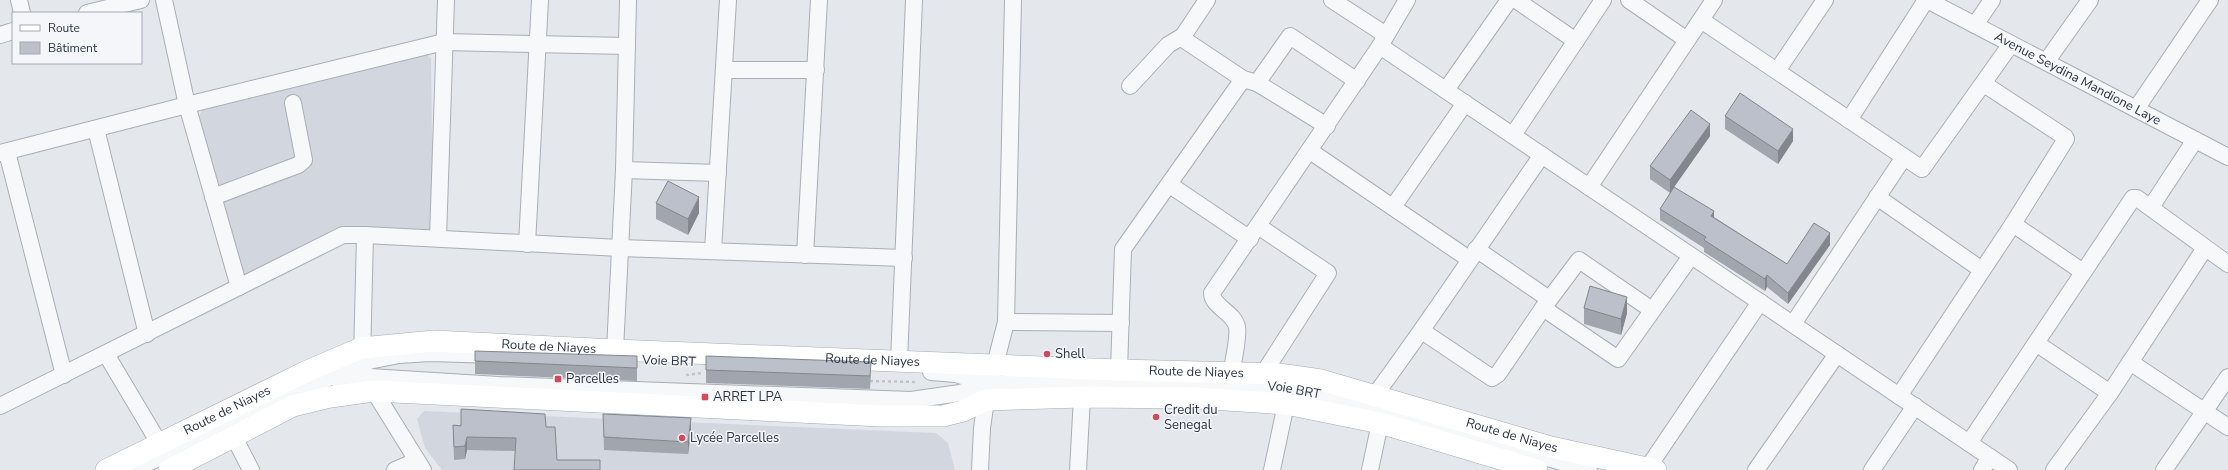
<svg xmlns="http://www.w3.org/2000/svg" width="2228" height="470" font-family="'Nunito Sans',sans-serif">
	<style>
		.built { fill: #d2d6de }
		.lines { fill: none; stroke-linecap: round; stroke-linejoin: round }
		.minor-casing { stroke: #a9aeb7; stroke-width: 18 }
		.major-casing { stroke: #a3abb8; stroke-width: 22 }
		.path { stroke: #c2c5cb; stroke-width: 2.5; stroke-dasharray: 3 3; stroke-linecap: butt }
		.minor { stroke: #f7f8fa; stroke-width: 16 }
		.major { stroke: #fff; stroke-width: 21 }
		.wall { fill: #a1a5ae }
		.shaded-wall { fill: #83868d }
		.building { fill: #bbc0ca; stroke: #83868d }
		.poi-dot { fill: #d1495b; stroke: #f4f6f9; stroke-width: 1.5 }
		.labels { text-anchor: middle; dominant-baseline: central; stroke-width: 3; stroke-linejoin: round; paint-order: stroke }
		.street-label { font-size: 13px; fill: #2b3445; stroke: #f4f6f9 }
		.poi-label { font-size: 13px; fill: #2b3445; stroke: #f4f6f9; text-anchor: start }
	</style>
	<rect width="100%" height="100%" fill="#e4e7ec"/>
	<path class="built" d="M426,54L431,58L433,227L426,233L350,228L244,278L198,118L202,110Z
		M424,411L936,433L948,443L955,470H442L425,448L417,419Z"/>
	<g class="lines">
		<g class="minor-casing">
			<g id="minor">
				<path d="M19,0L22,13"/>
				<path d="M164,0L187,105L239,287"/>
				<path d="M1207,0L1183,36V39L1243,79L1257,83L1290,36L1357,81"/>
				<path d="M1332,0L1386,35"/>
				<path d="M1516,0L1576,41"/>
				<path d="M1629,0L1687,40"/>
				<path id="s1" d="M1927,0L2228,157"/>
				<path d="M87,13L141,0"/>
				<path d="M1701,20L1922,169L2011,44"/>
				<path d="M1975,25L1992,0"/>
				<path d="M0,35L13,31"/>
				<path d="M1380,46L2009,470"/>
				<path d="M2046,62L2090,0"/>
				<path d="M724,70H816"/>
				<path d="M1777,71L1825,0"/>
				<path d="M1257,83L1327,126"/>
				<path d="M1130,86L1168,45L1183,36"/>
				<path d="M1446,90L1509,0"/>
				<path d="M2136,109L2210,0"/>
				<path d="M1849,120L1926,0"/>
				<path d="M96,129L147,334"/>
				<path d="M1513,135L1603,0"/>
				<path d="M1310,151L1469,259"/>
				<path d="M7,152L64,375"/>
				<path d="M0,153L187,105L444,42L627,46"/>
				<path d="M624,170L718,173"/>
				<path d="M1170,185L1250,239"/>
				<path d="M1589,187L1714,0"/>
				<path d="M213,197L298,165L304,160L293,103"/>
				<path d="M1877,197L1982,270"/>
				<path d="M1393,207L1465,103"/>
				<path d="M2151,207L2195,140"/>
				<path d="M2013,224L2083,272"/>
				<path d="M1258,226L1328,273L1263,374"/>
				<path d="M438,238L446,0"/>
				<path d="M527,244L540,0"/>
				<path d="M1476,249L1549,299"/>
				<path d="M713,251L728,0"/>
				<path d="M805,255L819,0"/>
				<path d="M1652,310L1579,260L1543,308L1618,359L1691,256"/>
				<path d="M1006,322L1121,323"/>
				<path d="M1793,324L1904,157"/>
				<path d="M1422,331L1492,378L1498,374L1543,308"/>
				<path d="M2036,343L2110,393"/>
				<path d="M615,350L624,170L628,0"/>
				<path d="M106,354L159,443"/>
				<path d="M362,359L365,235"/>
				<path d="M899,361L914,0"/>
				<path d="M2130,362L2228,427"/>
				<path d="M1119,370L1123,249L1243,79"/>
				<path id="s2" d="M931,372L956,374L989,384L1213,383L1282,387L1327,396L1395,414L1589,470"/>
				<path d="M1231,374C1233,363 1239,336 1237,327C1234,312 1212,307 1212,293L1380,46L1407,0"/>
				<path d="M337,379L370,377L498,385L911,400L960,393L989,384"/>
				<path d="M369,383L423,470"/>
				<path d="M1375,395C1433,317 1486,235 1542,155"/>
				<path d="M1899,396L2013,224L2066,139L2065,137L1984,84"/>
				<path d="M0,406L343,235H365L620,248L904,258"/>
				<path d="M234,437L251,470"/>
				<path d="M1969,443L2133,198H2137L2228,264"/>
				<path d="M1647,469L1760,302"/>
				<path d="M134,470L271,402L369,361L399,355L430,353L496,355"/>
				<path d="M395,470L416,461"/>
				<path d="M980,470L982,428L986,400L1006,322L1013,0"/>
				<path d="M1078,470L1082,397"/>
				<path d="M1272,470L1286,404"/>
				<path d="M1370,470L1380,423"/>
				<path d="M1756,470L1837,354"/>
				<path d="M1872,470L1915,406"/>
				<path d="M1982,470L1990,457"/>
				<path d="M2054,470L2110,393L2205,248"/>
				<path d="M2164,470L2228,377"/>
			</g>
		</g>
		<g class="major-casing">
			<g id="major">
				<path id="s3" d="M106,470L305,372L361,348L434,341L615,350L1119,370L1279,374L1321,380L1551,447L1656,470"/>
				<path d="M169,470L293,406L330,397L374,391L881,416H943L963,411L986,400L1082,397L1196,398L1286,404L1380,423L1537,470"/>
			</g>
		</g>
		<path class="path" d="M686,375L703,373
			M870,381L915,382"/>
		<use href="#minor" class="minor"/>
		<use href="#major" class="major"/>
	</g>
	<path class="wall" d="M1725,116L1793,141L1778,164L1725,129Z
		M1710,136L1674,187L1714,217L1787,264L1830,245L1788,304L1767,287L1765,291L1704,252V248L1660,220V209L1670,193L1650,179V166Z
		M656,203L699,213L688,235L656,219Z
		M1584,308L1627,313L1621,335L1584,324Z
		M637,356V381L475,374V361Z
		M706,356L871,375L870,389L706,383Z
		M603,414L691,430L688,454L604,450Z
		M453,425L546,427L557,460L600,470L515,451L467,450L465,459L454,460Z"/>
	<path class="shaded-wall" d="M1710,124V136L1670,193V180Z
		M1793,129V141L1778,164V151Z
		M699,197V213L688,235V219Z
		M1714,211V223L1711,216Z
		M1830,233V245L1788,304V293Z
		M1767,275V287L1765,291V279Z
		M1627,297V313L1621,335V319Z
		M691,418V430L688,454V442Z
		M467,437V450L465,459V446Z"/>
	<path class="building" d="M1740,93L1793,129L1778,151L1725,116Z
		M1691,110L1710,124L1670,180L1650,166Z
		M668,181L699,197L688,219L656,203Z
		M1674,187L1714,211L1711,216L1787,264L1814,223L1830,233L1788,293L1767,275L1765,279L1704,240L1706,237L1660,209Z
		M1590,286L1627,297L1621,319L1584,308Z
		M475,351L637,356V368L475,361Z
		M706,356L871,362L870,376L706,370Z
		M461,409L545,414L546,427H555L557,460H600V470H514L516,438L467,437L465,446L454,447L453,425L461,426Z
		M603,414L691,418L688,442L604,437Z"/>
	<g class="poi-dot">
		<circle cx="1047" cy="354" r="4"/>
		<rect x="554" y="375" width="8" height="8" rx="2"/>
		<rect x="701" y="393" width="8" height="8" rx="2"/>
		<circle cx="1156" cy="417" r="4"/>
		<circle cx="682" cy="438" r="4"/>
	</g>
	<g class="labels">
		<g class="street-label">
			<text stroke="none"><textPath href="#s1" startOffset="170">Avenue Seydina Mandione Laye</textPath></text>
			<text stroke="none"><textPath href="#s3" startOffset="471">Route de Niayes</textPath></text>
			<text stroke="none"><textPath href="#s3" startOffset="795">Route de Niayes</textPath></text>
			<text transform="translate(669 361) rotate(2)">Voie BRT</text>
			<text stroke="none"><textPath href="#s3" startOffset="1119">Route de Niayes</textPath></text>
			<text stroke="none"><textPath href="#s2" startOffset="365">Voie BRT</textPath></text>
			<text stroke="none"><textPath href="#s3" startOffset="135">Route de Niayes</textPath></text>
			<text stroke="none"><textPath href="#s3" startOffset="1443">Route de Niayes</textPath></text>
		</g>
		<g class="poi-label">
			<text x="1055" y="354">Shell</text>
			<text x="566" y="379">Parcelles</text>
			<text x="713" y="397">ARRET LPA</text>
			<text x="1164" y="410">Credit du<tspan x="1164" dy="15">Senegal</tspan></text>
			<text x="690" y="438">Lycée Parcelles</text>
		</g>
	</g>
	<rect x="12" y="12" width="130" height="52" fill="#f4f6f9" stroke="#a4a8b1"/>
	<rect x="20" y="25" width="20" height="6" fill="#ffffff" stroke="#a4a8b1"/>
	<text x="48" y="32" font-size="12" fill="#2b3445">Route</text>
	<rect x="20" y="42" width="20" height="12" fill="#bbc0ca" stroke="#a4a8b1"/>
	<text x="48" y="52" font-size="12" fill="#2b3445">Bâtiment</text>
</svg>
